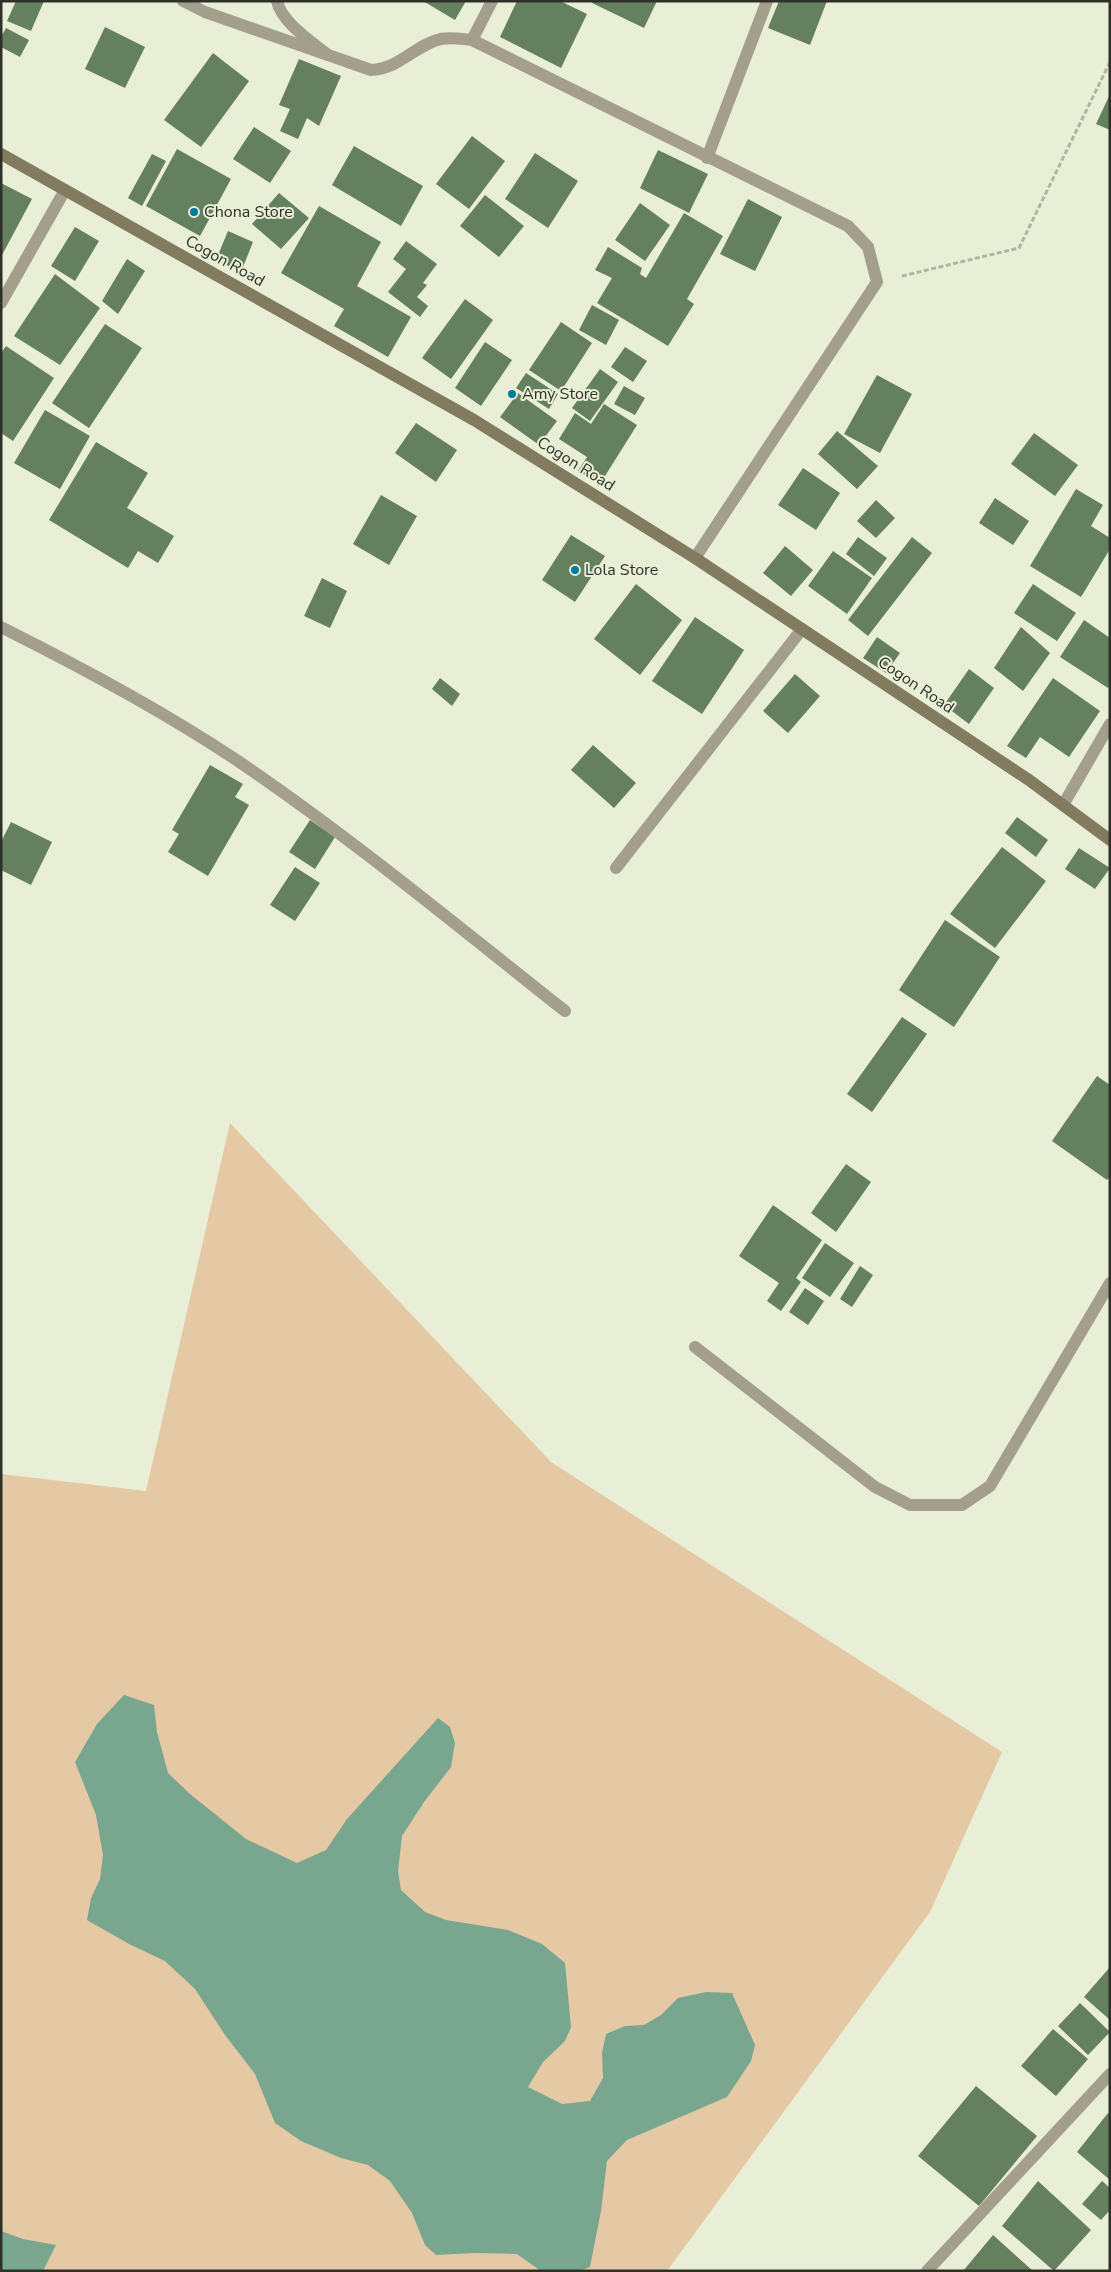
<svg xmlns="http://www.w3.org/2000/svg" width="1111" height="2272" font-family="'Nunito Sans',sans-serif">
	<style>
		.green { fill: #e5c8a4 }
		.water { fill: #79a68f }
		.building { fill: #64805e }
		.lines { fill: none; stroke-linecap: round; stroke-linejoin: round }
		.path { stroke: #b0b4a1; stroke-width: 3; stroke-dasharray: 5 2.5; stroke-linecap: butt }
		.lane { stroke: #a49f8d; stroke-width: 12 }
		.street { stroke: #a49f8d; stroke-width: 12 }
		.secondary { stroke: #827b60; stroke-width: 12 }
		.poi-dot { fill: #0079a1; stroke: #e9eed6; stroke-width: 2 }
		.labels { text-anchor: middle; dominant-baseline: central; stroke-width: 4; stroke-linejoin: round; paint-order: stroke }
		.poi-label { font-size: 16px; fill: #2f3128; stroke: #e9eed6; text-anchor: start }
		.street-label { font-size: 16px; fill: #2f3128; stroke: #e9eed6 }
	</style>
	<rect width="100%" height="100%" fill="#e9eed6"/>
	<path class="green" d="M230,1123L551,1462L1002,1752L930,1912L667,2271H1V1474L146,1491Z"/>
	<path class="water" d="M124,1695L154,1705L157,1732L168,1773L190,1794L246,1839L297,1863L326,1850L347,1819L438,1718L450,1727L455,1743L451,1767L424,1802L402,1836L398,1871L401,1890L425,1912L446,1920L508,1930L542,1944L565,1963L571,2027L565,2041L543,2062L528,2087L562,2104L590,2101L603,2078L602,2053L606,2034L625,2026L644,2025L661,2015L678,1998L706,1992L732,1993L755,2045L751,2061L727,2097L627,2140L607,2161L601,2211L590,2267L579,2271H541L517,2254L474,2253L436,2255L425,2245L412,2213L390,2181L368,2165L341,2158L301,2141L275,2123L255,2074L225,2035L195,1989L165,1961L129,1944L87,1920L91,1898L100,1879L103,1855L96,1815L75,1762L97,1724Z
		M1,2231L23,2239L56,2245L43,2271H1Z"/>
	<path class="building" d="M16,1H44L31,31L7,21Z
		M423,1H466L455,20Z
		M517,1H560L587,14L561,68L500,37Z
		M593,1H657L644,28L592,3Z
		M779,1H827L810,45L768,28Z
		M105,27L145,47L125,88L85,69Z
		M6,28L29,40L20,57L1,47V37Z
		M213,53L249,81L201,147L164,120Z
		M299,59L341,76L319,126L307,118L298,139L280,131L290,109L279,105Z
		M1110,94V130L1096,124Z
		M254,127L291,151L270,183L233,159Z
		M472,136L505,161L469,209L436,184Z
		M354,146L423,186L401,226L332,185Z
		M177,149L231,179L200,236L146,206Z
		M658,150L708,174L689,213L640,188Z
		M535,153L578,181L548,228L505,199Z
		M152,154L166,161L142,206L128,198Z
		M1,183L32,199L1,257Z
		M279,193L309,218L281,249L252,224Z
		M485,195L524,226L499,257L460,226Z
		M748,199L782,217L755,271L720,254Z
		M640,203L670,225L645,261L615,240Z
		M319,206L381,242L357,286L411,317L388,357L334,326L344,309L281,273Z
		M684,213L723,236L687,299L694,304L668,346L597,303L612,278L595,270L608,247L642,268L640,274L646,278Z
		M75,227L99,241L75,281L51,266Z
		M228,231L253,242L241,272L216,260Z
		M406,241L437,264L423,283L427,285L417,297L428,306L420,317L388,292L406,269L393,259Z
		M127,259L145,271L118,314L102,301Z
		M55,274L100,308L60,365L14,336Z
		M465,299L493,320L451,379L422,358Z
		M592,305L619,320L606,345L579,330Z
		M561,322L592,343L561,391L529,370Z
		M105,324L142,348L89,428L52,403Z
		M485,342L512,360L481,406L455,388Z
		M6,346L54,378L13,441L1,433V353Z
		M625,347L647,361L633,382L611,367Z
		M600,369L618,382L590,421L572,408Z
		M526,373L558,394L549,409L516,388Z
		M877,375L912,394L880,453L844,434Z
		M624,386L645,398L635,415L614,404Z
		M518,393L557,421L539,445L500,417Z
		M604,404L637,425L600,484L578,471L587,457L559,439L575,413L591,424Z
		M45,410L90,436L60,489L14,463Z
		M416,423L457,450L436,482L395,453Z
		M837,431L878,466L857,489L818,454Z
		M1034,433L1078,465L1055,496L1011,464Z
		M96,442L148,473L127,508L174,536L158,563L138,551L128,568L49,520Z
		M803,468L840,493L816,530L778,505Z
		M1076,489L1103,505L1091,526L1110,538V549L1081,597L1030,566Z
		M381,495L417,516L389,565L353,544Z
		M995,498L1029,521L1013,545L979,523Z
		M876,500L895,518L876,538L857,521Z
		M571,535L605,556L575,602L542,580Z
		M858,537L887,558L874,576L846,554Z
		M912,537L932,553L868,636L848,620Z
		M785,546L813,570L791,596L763,573Z
		M833,551L872,578L847,614L808,586Z
		M322,578L347,591L330,628L304,616Z
		M636,584L682,620L640,675L594,639Z
		M1033,584L1076,613L1057,641L1014,613Z
		M695,617L744,650L702,714L652,681Z
		M1084,620L1110,638V685L1108,688L1060,657Z
		M1021,627L1050,653L1023,691L994,668Z
		M877,637L900,653L886,673L863,658Z
		M969,669L994,688L969,724L944,705Z
		M795,674L820,696L788,733L763,711Z
		M440,678L460,694L452,706L432,689Z
		M1053,678L1100,711L1069,757L1040,737L1026,758L1007,746Z
		M593,745L636,783L614,808L571,770Z
		M210,765L243,784L235,797L249,805L208,876L168,852L179,834L172,830Z
		M1017,817L1048,840L1036,857L1005,833Z
		M310,820L335,837L315,869L289,852Z
		M11,822L52,842L31,885L1,870V842Z
		M1002,847L1046,881L995,948L950,914Z
		M1079,848L1110,868L1095,889L1065,869Z
		M295,867L320,883L295,921L270,905Z
		M945,920L1000,957L954,1027L899,990Z
		M902,1017L927,1034L872,1112L847,1094Z
		M1097,1076L1110,1085V1176L1107,1180L1052,1141Z
		M846,1164L871,1182L836,1232L811,1213Z
		M773,1205L822,1240L796,1278L801,1282L781,1311L767,1301L779,1283L739,1256Z
		M825,1243L854,1263L830,1297L802,1278Z
		M860,1266L873,1275L852,1307L840,1299Z
		M805,1288L824,1301L808,1325L789,1312Z
		M1110,1967V2020L1084,1997Z
		M1080,2003L1110,2032L1088,2055L1058,2026Z
		M1053,2029L1088,2059L1056,2096L1021,2066Z
		M976,2086L1037,2136L979,2206L918,2156Z
		M1108,2113L1110,2115V2180L1077,2152Z
		M1038,2181L1091,2230L1054,2271L1002,2226Z
		M1102,2181L1110,2188V2210L1101,2220L1082,2204Z
		M993,2235L1033,2271H963Z"/>
	<g class="lines">
		<path class="path" d="M902,276L1019,248L1110,62"/>
		<path class="lane" d="M277,1C281,22 312,42 328,55"/>
		<path class="street" d="M183,1L205,12L371,70C400,69 416,44 441,39C451,37 462,39 472,40L848,226L868,247L877,282L695,558
			M472,40L492,1
			M707,158L767,1
			M1,303L65,190
			M1,627C81,667 160,709 235,759C349,836 456,925 565,1011
			M1063,805L1110,724
			M616,868L802,629
			M695,1347L875,1487L910,1505H962L990,1486L1110,1283
			M927,2271L1110,2074"/>
		<path class="secondary" d="M1,154L474,420L695,558L1029,780L1110,840"/>
	</g>
	<g class="poi-dot">
		<circle cx="194" cy="212" r="5"/>
		<circle cx="512" cy="394" r="5"/>
		<circle cx="575" cy="570" r="5"/>
	</g>
	<g class="labels">
		<g class="poi-label">
			<text x="204" y="212">Chona Store</text>
			<text x="522" y="394">Amy Store</text>
			<text x="585" y="570">Lola Store</text>
		</g>
		<g class="street-label">
			<text transform="translate(225 261) rotate(29)">Cogon Road</text>
			<text transform="translate(576 464) rotate(32)">Cogon Road</text>
			<text transform="translate(916 685) rotate(34)">Cogon Road</text>
		</g>
	</g>
	<rect width="1111" height="2272" fill="none" stroke="#2f3128" stroke-width="5"/>
</svg>
